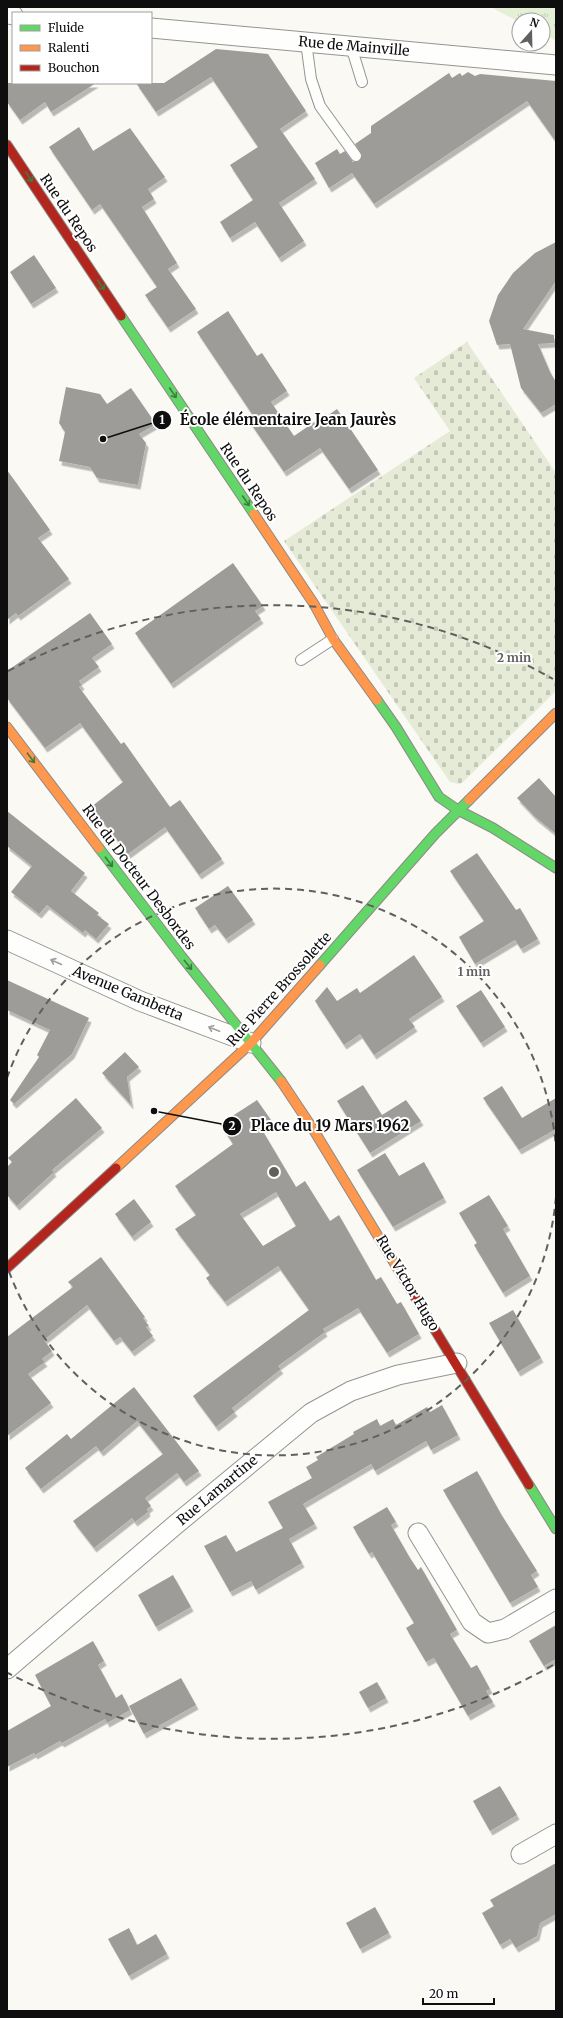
<svg xmlns="http://www.w3.org/2000/svg" width="563" height="2018" font-family="Merriweather,serif">
	<style>
		.grass { fill: url(#grass-tufts) }
		.cemetery { fill: url(#cemetery-stones) }
		.building { fill: #9e9c99; fill-rule: evenodd; filter: url(#shadow) }
		.lines { fill: none; stroke-linecap: round; stroke-linejoin: round }
		.lane-casing { stroke: #949492; stroke-width: 12 }
		.street-casing { stroke: #949492; stroke-width: 21 }
		.fast-casing { stroke: #8b8a88; stroke-width: 11 }
		.slow-casing { stroke: #8b8a88; stroke-width: 11 }
		.jam-casing { stroke: #8b8a88; stroke-width: 11 }
		.lane { stroke: #fefefd; stroke-width: 10 }
		.street { stroke: #fefefd; stroke-width: 19 }
		.fast { stroke: #63d668; stroke-width: 9 }
		.slow { stroke: #ff974d; stroke-width: 9 }
		.jam { stroke: #b3261e; stroke-width: 9 }
		.oneway { stroke: #3d7c40 }
		.oneway2 { stroke: #9e9e9d }
		.ring { fill: none; stroke: #61605e; stroke-width: 2; stroke-dasharray: 7 5 }
		.labels { text-anchor: middle; dominant-baseline: central; stroke-width: 4; stroke-linejoin: round; paint-order: stroke }
		.street-label { font-size: 14px; fill: #0e0e0e; stroke: #fff }
		.centre { fill: #61605e; stroke: #fff; stroke-width: 2 }
		.ring-label { font-size: 12px; text-anchor: middle; font-weight: bold; fill: #61605e; stroke: #fff; stroke-width: 4; stroke-linejoin: round; paint-order: stroke }
		.leader { fill: none; stroke: #0e0e0e; stroke-width: 1.5 }
		.callout-dot { fill: #0e0e0e; stroke: #fff; stroke-width: 1.5 }
		.mark-label { font-size: 12px; text-anchor: middle; font-weight: bold; fill: #fff }
		.callout-label { font-size: 15px; text-anchor: middle; font-weight: bold; fill: #0e0e0e; stroke: #fff; stroke-width: 4; stroke-linejoin: round; paint-order: stroke }
	</style>
	<defs>
		<pattern id="grass-tufts" width="24" height="20" patternUnits="userSpaceOnUse"><rect width="24" height="20" fill="#e4f0d5"/><path d="M3 7l-1-3M5 7V3M7 7l1-3M15 17l-1-3M17 17v-4M19 17l1-3" fill="none" stroke="#c2cdb6"/></pattern>
		<pattern id="cemetery-stones" width="16" height="16" patternUnits="userSpaceOnUse"><rect width="16" height="16" fill="#e6ebd8"/><path d="M2 7V4a2 2 0 0 1 4 0v3zM10 15v-3a2 2 0 0 1 4 0v3z" fill="#c4c8b8"/></pattern>
		<filter id="shadow"><feDropShadow dx="2.5" dy="4.5" stdDeviation="0" flood-color="#0004"/></filter>
	</defs>
	<rect width="100%" height="100%" fill="#faf9f4"/>
	<path class="grass" d="M491,7H556V41L543,34V20H519V22Z"/>
	<path class="cemetery" d="M467,342L556,473V691L463,782L459,784L450,782L284,541L450,431L414,378Z"/>
	<path class="building" d="M216,49L268,54L306,111L280,129L315,179L279,203L304,241L279,258L255,222L230,238L220,222L253,200L230,165L258,147L211,77L156,112L136,83H164Z
		M468,72L475,76L480,74L556,81V142L527,101L374,204L352,173L329,188L315,163L337,149L340,154L345,151L353,162L359,161L362,155L355,144L371,133V126L449,73L452,78L460,73L462,76Z
		M7,83H96L51,112L45,102L20,120L7,102Z
		M79,127L93,151L130,128L165,177L148,189L154,199L142,207L177,263L168,269L196,309L168,328L145,295L157,287L100,204L92,210L49,147Z
		M556,242V281L523,329L554,335V343L538,344L550,372L556,382V404L541,413L521,388L510,344L497,345L489,321L498,295L513,273L535,253Z
		M34,255L56,288L31,304L10,272Z
		M228,311L257,356L262,353L287,391L271,402L294,436L326,414L327,416L337,409L378,470L349,489L320,448L284,472L247,418L252,414L197,332Z
		M66,387L100,394L107,404L131,388L156,424L139,434L146,443L138,485L97,478L90,467L59,461L65,432L59,423Z
		M7,470L50,530L38,538L69,579L18,616L16,613L7,620Z
		M233,563L263,606L255,611L261,619L171,684L135,633Z
		M90,613L112,644L92,658L99,667L79,681L82,685L79,687L121,744L124,742L170,807L180,800L222,859L199,875L165,827L128,854L91,807L123,782L80,723L45,748L7,698V671Z
		M539,778L556,797V834L535,817L517,798Z
		M7,811L85,873L71,891L99,913L97,915L109,924L96,939L85,930L83,933L47,905L39,914L11,892L32,866L7,846Z
		M477,853L516,910L520,908L538,939L521,949L515,940L475,964L459,937L484,921L450,871Z
		M228,886L253,920L226,939L215,925L209,929L195,908Z
		M414,955L442,997L409,1019L415,1027L374,1055L360,1034L344,1045L315,1001L327,987L337,1001L357,988L360,993Z
		M7,980L89,1018L72,1054L14,1104L10,1100L39,1057L37,1055L50,1030L7,1010Z
		M481,990L505,1027L481,1043L456,1006Z
		M125,1052L139,1067L127,1077L131,1105L102,1073Z
		M363,1085L382,1115L406,1100L421,1121L370,1153L337,1101Z
		M502,1086L522,1118L556,1098V1129L519,1150L483,1098Z
		M76,1098L102,1128L52,1170L54,1172L17,1206L7,1195V1167L12,1162L8,1158Z
		M257,1100L271,1120L261,1128L296,1187L305,1181L330,1221L339,1215L376,1280L381,1277L397,1304L401,1302L419,1334L387,1353L358,1308L323,1329L325,1332L278,1366L281,1369L232,1408L235,1412L216,1427L193,1396L309,1310L278,1266L225,1302L206,1278L210,1275L175,1229L196,1215L175,1186L233,1144L220,1124ZM276,1192L296,1226L263,1246L240,1214Z
		M385,1153L399,1176L424,1162L444,1198L393,1227L357,1170Z
		M489,1195L508,1226L503,1229L530,1276L503,1293L474,1245L477,1243L459,1213Z
		M134,1199L151,1222L132,1237L115,1214Z
		M101,1257L145,1317L143,1318L149,1326L146,1327L153,1336L132,1352L120,1337L114,1341L87,1305L44,1340L52,1351L42,1359L45,1362L28,1374L51,1403L7,1436V1337L73,1287L68,1282Z
		M513,1310L541,1358L518,1372L489,1323Z
		M134,1387L199,1471L184,1482L177,1473L145,1498L151,1506L147,1509L148,1512L135,1522L132,1518L94,1548L73,1521L163,1454L137,1421L101,1452L96,1446L41,1489L25,1468L67,1434L71,1439Z
		M442,1405L458,1435L431,1450L426,1441L375,1471L371,1464L303,1504L315,1524L289,1539L302,1563L256,1590L251,1581L230,1592L204,1546L226,1535L236,1552L283,1528L268,1502L312,1478L306,1467L318,1460L316,1457L354,1434L353,1432L377,1419L380,1426L393,1419L396,1425L427,1407L430,1412Z
		M477,1471L501,1514L537,1571L531,1575L538,1587L510,1603L443,1490Z
		M387,1507L396,1522L391,1525L410,1558L418,1570L421,1567L457,1630L450,1634L471,1668L477,1665L490,1689L486,1691L493,1702L468,1716L434,1658L426,1662L406,1628L414,1623L372,1552L369,1554L353,1527Z
		M173,1575L191,1607L156,1627L138,1595Z
		M556,1625V1659L544,1666L529,1641Z
		M93,1641L104,1661L98,1665L116,1698L122,1694L130,1710L107,1723L105,1719L62,1743L60,1741L35,1755L34,1753L7,1767V1731L51,1706L35,1675Z
		M181,1678L196,1705L144,1734L129,1706Z
		M377,1682L386,1698L368,1708L359,1692Z
		M500,1786L517,1815L490,1831L473,1801Z
		M556,1863V1914L540,1923L537,1936L516,1948L510,1939L500,1945L482,1913L494,1906L490,1900Z
		M375,1907L389,1933L360,1949L346,1923Z
		M129,1928L137,1945L156,1934L167,1954L129,1976L108,1939Z"/>
	<g class="lines">
		<g class="lane-casing">
			<path id="lane" d="M306,42L311,79L320,106L356,156
				M351,46L362,82
				M301,660L333,639"/>
		</g>
		<g class="street-casing">
			<path id="street" d="M7,14L13,15
				M151,28L556,65
				M7,940L140,1001L251,1043
				M418,1533L472,1622L488,1633L505,1629L556,1599
				M7,1669L174,1526L311,1413L351,1391L398,1375L457,1363
				M521,1854L556,1834"/>
		</g>
		<g class="fast-casing">
			<path id="fast" d="M121,316L254,514
				M377,700L396,727L439,797L458,810L493,828L556,868
				M99,848L182,957L281,1081
				M320,965L435,834L469,800
				M529,1485L556,1529"/>
		</g>
		<g class="slow-casing">
			<path id="slow" d="M254,514L314,604L333,639L377,700
				M7,727L99,848
				M469,800L556,713
				M281,1081L313,1129L415,1297
				M116,1168L251,1043L320,965"/>
		</g>
		<g class="jam-casing">
			<path id="jam" d="M7,145L121,316
				M7,1268L116,1168
				M415,1297L529,1485"/>
		</g>
		<use href="#lane" class="lane"/>
		<use href="#street" class="street"/>
		<use href="#fast" class="fast"/>
		<use href="#slow" class="slow"/>
		<use href="#jam" class="jam"/>
	</g>
	<defs><path id="oneway-shaft" d="M-6 0H5M1.5-3L5.5 0L1.5 3" fill="none" stroke-width="1.6" stroke-linecap="round" stroke-linejoin="round"/></defs>
	<g class="oneway">
		<use href="#oneway-shaft" transform="translate(29 177) rotate(56)"/>
		<use href="#oneway-shaft" transform="translate(101 285) rotate(56)"/>
		<use href="#oneway-shaft" transform="translate(173 393) rotate(56)"/>
		<use href="#oneway-shaft" transform="translate(246 501) rotate(56)"/>
		<use href="#oneway-shaft" transform="translate(31 758) rotate(53)"/>
		<use href="#oneway-shaft" transform="translate(109 862) rotate(53)"/>
		<use href="#oneway-shaft" transform="translate(188 965) rotate(51)"/>
	</g>
	<g class="oneway2">
		<use href="#oneway-shaft" transform="translate(56 962) rotate(-156)"/>
		<use href="#oneway-shaft" transform="translate(214 1029) rotate(-159)"/>
	</g>
	<g class="ring">
		<path d="M556 1197A283 283 0 0 1 7 1266M7 1078A283 283 0 0 1 556 1147"/>
		<path d="M553 1665A567 567 0 0 1 8 1673M8 671A567 567 0 0 1 553 679"/>
	</g>
	<g class="labels">
		<g class="street-label">
			<text transform="translate(354 46) rotate(5)">Rue de Mainville</text>
			<text transform="translate(69 213) rotate(56)">Rue du Repos</text>
			<text transform="translate(249 482) rotate(56)">Rue du Repos</text>
			<text transform="translate(139 877) rotate(53)">Rue du Docteur Desbordes</text>
			<text transform="translate(279 989) rotate(-48)">Rue Pierre Brossolette</text>
			<text transform="translate(128 993) rotate(23)">Avenue Gambetta</text>
			<text transform="translate(408 1283) rotate(59)">Rue Victor Hugo</text>
			<text transform="translate(217 1490) rotate(-40)">Rue Lamartine</text>
		</g>
	</g>
	<circle cx="274" cy="1172" r="6" class="centre"/>
	<g class="ring-label">
		<text x="514" y="662">2 min</text>
		<text x="474" y="976">1 min</text>
	</g>
	<path class="leader" d="M103 439L162 420M154 1111L232 1126"/>
	<g class="callout-dot">
		<circle cx="103" cy="439" r="4"/>
		<circle cx="154" cy="1111" r="4"/>
		<circle cx="162" cy="420" r="10"/>
		<circle cx="232" cy="1126" r="10"/>
	</g>
	<g class="mark-label">
		<text x="162" y="424">1</text>
		<text x="232" y="1130">2</text>
	</g>
	<g class="callout-label">
		<text x="288" y="425">École élémentaire Jean Jaurès</text>
		<text x="330" y="1131">Place du 19 Mars 1962</text>
	</g>
	<rect width="563" height="2018" fill="none" stroke="#0e0e0e" stroke-width="16"/>
	<rect x="12" y="12" width="140" height="72" fill="#ffffff" stroke="#9f9f9f"/>
	<rect x="20" y="25" width="20" height="6" fill="#63d668" stroke="#9f9f9f"/>
	<text x="48" y="32" font-size="12" fill="#0e0e0e">Fluide</text>
	<rect x="20" y="45" width="20" height="6" fill="#ff974d" stroke="#9f9f9f"/>
	<text x="48" y="52" font-size="12" fill="#0e0e0e">Ralenti</text>
	<rect x="20" y="65" width="20" height="6" fill="#b3261e" stroke="#9f9f9f"/>
	<text x="48" y="72" font-size="12" fill="#0e0e0e">Bouchon</text>
	<g transform="translate(531 32) rotate(20)"><circle r="19" fill="#ffffff" stroke="#9f9f9f"/>
	<path d="M0-3L7 15L0 10L-7 15Z" fill="#61605e"/>
	<text y="-6" font-size="11" font-weight="bold" text-anchor="middle" fill="#0e0e0e">N</text>
	</g>
	<path d="M423 1998v6h71v-6" fill="none" stroke="#0e0e0e" stroke-width="2"/>
	<text x="429" y="1998" font-size="12" fill="#0e0e0e" stroke="#ffffff" stroke-width="3" paint-order="stroke">20 m</text>
</svg>
